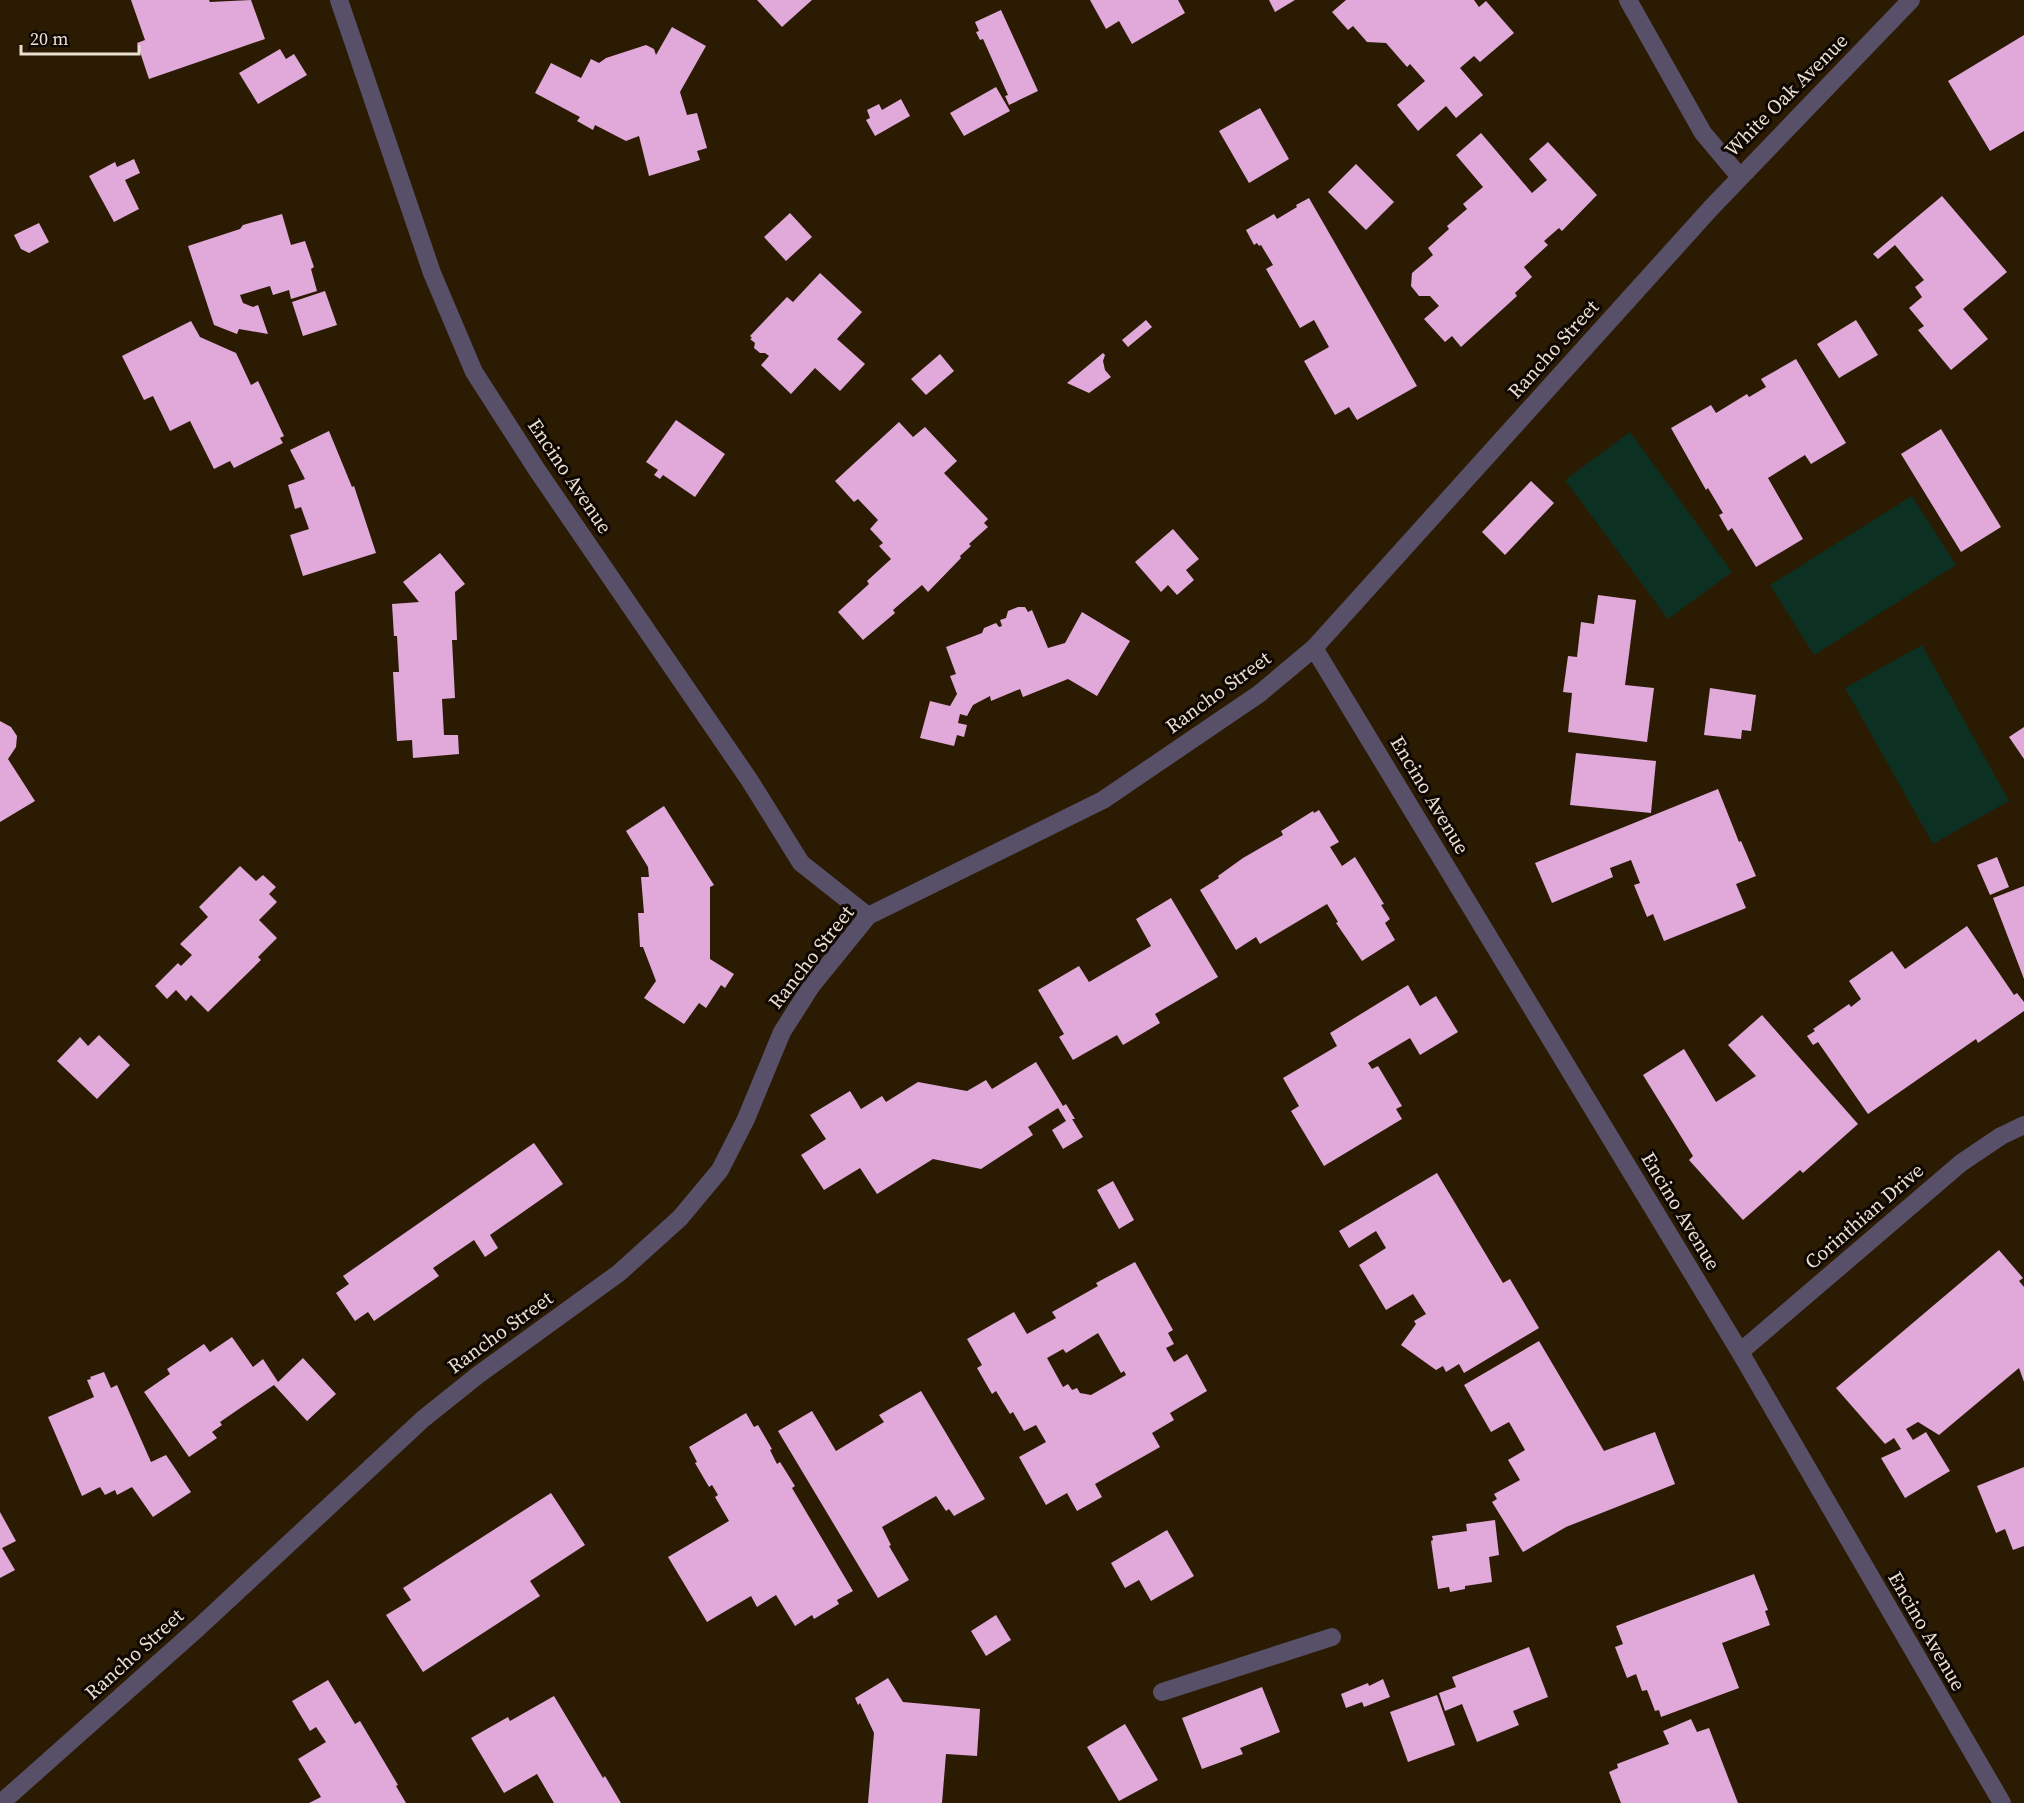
<svg xmlns="http://www.w3.org/2000/svg" width="2024" height="1803" font-family="'Source Serif 4',serif">
	<style>
		.green { fill: #0c3122 }
		.building { fill: #e0a9d9; fill-rule: evenodd }
		.lines { fill: none; stroke-linecap: round; stroke-linejoin: round }
		.lane { stroke: #575068; stroke-width: 18 }
		.street { stroke: #575068; stroke-width: 18 }
		.labels { text-anchor: middle; dominant-baseline: central; stroke-width: 6; stroke-linejoin: round; paint-order: stroke }
		.street-label { font-size: 20px; fill: #eadfd1; stroke: #0e0702 }
	</style>
	<rect width="100%" height="100%" fill="#2b1b03"/>
	<path class="green" d="M1630,432L1732,572L1668,619L1565,480Z
		M1912,496L1956,565L1814,655L1770,585Z
		M1922,645L2009,801L1933,844L1845,688Z"/>
	<path class="building" d="M131,0H209L210,2L251,0L265,39L149,79L137,43L145,40Z
		M757,0H812L782,27Z
		M1090,0H1178L1185,13L1132,44L1119,21L1106,29Z
		M1269,0H1295L1275,12Z
		M1346,0H1474L1479,7L1486,1L1514,33L1480,62L1474,56L1460,68L1483,95L1456,118L1446,106L1418,131L1397,105L1425,81L1410,64L1407,67L1386,43L1367,42L1353,26L1348,30L1332,12Z
		M1001,10L1038,91L1009,105L1005,96L1008,95L983,39L980,40L976,32L979,31L975,22Z
		M672,27L706,46L680,92L687,115L697,113L707,148L697,151L700,160L649,176L639,136L626,141L595,125L593,130L577,121L580,117L535,93L551,63L581,78L591,59L599,63L606,58L646,45L654,49L656,55Z
		M2024,35V131L1990,151L1948,81Z
		M280,49L286,59L294,54L307,75L258,104L239,73Z
		M996,87L1010,111L964,136L950,113Z
		M901,99L910,116L875,136L866,120L870,118L867,110L879,104L882,110Z
		M1260,108L1289,159L1249,183L1219,131Z
		M1481,133L1532,193L1547,180L1529,159L1548,142L1597,195L1562,231L1559,228L1544,241L1548,245L1524,267L1532,277L1515,293L1517,296L1461,347L1452,336L1445,342L1424,319L1439,306L1430,296H1419L1411,286L1412,273L1433,255L1428,248L1449,229L1447,226L1467,209L1463,204L1483,187L1456,155Z
		M134,159L140,173L125,180L139,209L114,222L89,176L115,162L117,167Z
		M1356,164L1394,202L1366,230L1328,192Z
		M1942,196L2007,272L1963,309L1988,339L1951,370L1918,330L1924,326L1909,308L1922,297L1915,287L1924,280L1895,245L1878,259L1873,254Z
		M1309,198L1417,386L1357,420L1349,407L1335,415L1304,361L1329,347L1314,320L1300,328L1266,269L1273,265L1261,245L1259,246L1257,243L1254,245L1246,230L1274,214L1277,219L1297,207L1296,205Z
		M790,213L812,237L786,261L764,237Z
		M282,214L291,245L305,241L314,267L311,269L317,291L291,299L289,290L273,295L270,286L240,295L243,303L253,307L258,305L268,334L239,329L237,334L214,325L188,246L240,229L243,225Z
		M39,223L49,242L29,253L21,249L14,235Z
		M820,273L862,312L837,339L865,364L840,391L815,368L791,394L761,365L769,356L765,353H760L754,348L755,343L750,339L752,338L750,336L787,297L793,302Z
		M325,291L337,325L303,336L292,302Z
		M1146,320L1152,327L1128,347L1122,340Z
		M1856,320L1878,355L1839,378L1817,344Z
		M191,321L200,337L236,353L251,385L258,381L284,436L280,438L283,443L234,468L230,461L214,469L190,421L170,431L153,396L144,400L122,356Z
		M1103,353L1105,355L1103,361L1105,370L1111,377L1089,393L1067,383Z
		M940,354L954,371L926,395L911,379Z
		M1796,359L1846,443L1811,464L1805,455L1768,478L1803,539L1756,567L1732,528L1728,531L1719,515L1723,513L1708,488L1706,490L1671,428L1711,405L1716,413L1747,394L1749,397L1766,387L1761,379Z
		M676,420L725,454L695,497L663,475L660,479L654,475L658,470L646,462Z
		M899,422L913,437L925,427L957,461L944,473L988,519L984,523L988,527L969,544L971,546L960,556L961,558L928,592L922,585L893,610L895,613L863,640L838,612L869,584L867,581L891,559L879,546L883,543L870,529L878,520L858,499L854,502L835,481Z
		M1941,429L2001,527L1961,552L1901,454Z
		M329,431L352,487L354,486L376,553L303,576L290,535L309,529L301,507L295,509L288,485L305,479L290,450Z
		M1531,481L1554,503L1505,555L1482,532Z
		M1173,529L1199,559L1186,570L1194,580L1177,595L1168,585L1161,592L1135,562Z
		M440,553L465,584L455,592L457,640H452L455,698L442,699L444,735H458L459,754L413,758L412,740L397,741L393,672H399L397,636H394L392,604L419,602L403,582Z
		M1598,595L1636,600L1625,685L1654,688L1647,742L1568,732L1572,693L1563,692L1568,656L1577,657L1581,622L1594,624Z
		M1018,607H1025L1028,612L1032,610L1048,648L1065,643L1082,612L1130,641L1097,696L1068,679L1023,697L1020,689L991,701L990,696L973,705L967,716L960,714L958,723L967,725L964,737L957,735L954,746L920,738L930,701L950,706L957,694L950,676L956,674L946,647L982,633L984,628L996,623L999,627L1002,626L1000,620L1006,618L1008,611Z
		M1710,688L1756,695L1751,731L1742,730L1741,739L1704,735Z
		M0,721L11,727L17,736L16,747L8,759L35,801L0,822Z
		M2024,727V759L2009,737Z
		M1576,753L1656,761L1651,813L1570,805Z
		M1718,789L1739,842L1741,841L1756,876L1736,884L1746,908L1664,941L1653,914L1647,917L1634,885L1640,883L1631,860L1610,868L1613,877L1552,903L1535,863Z
		M664,806L714,885L710,887V959L734,974L725,988L721,985L706,1008L699,1003L684,1024L644,998L656,981L643,947H640L638,913H644L641,877H649L648,867L626,831Z
		M1319,810L1339,842L1330,847L1342,866L1355,857L1384,904L1381,905L1390,919L1385,923L1395,940L1362,961L1336,923L1338,922L1327,904L1260,944L1256,937L1236,950L1200,890L1219,878L1218,876L1243,858L1283,835L1281,831L1313,811L1314,813Z
		M1997,857L2009,887L1990,895L1977,865Z
		M240,866L256,881L263,875L276,887L269,894L277,902L259,920L277,938L258,957L261,960L208,1012L191,995L186,1001L176,990L167,999L155,986L178,963L181,966L192,955L180,944L208,917L199,907Z
		M2024,886V979L1993,898Z
		M1171,898L1218,977L1155,1014L1160,1023L1123,1045L1117,1035L1073,1060L1059,1037L1064,1034L1038,990L1079,966L1089,982L1151,946L1136,919Z
		M1967,926L2014,995L2017,993L2024,1002V1011L1978,1043L1976,1039L1868,1114L1818,1042L1813,1045L1807,1036L1815,1031L1813,1029L1849,1004L1851,1007L1861,999L1849,981L1892,951L1905,969Z
		M1408,985L1420,1006L1436,996L1458,1032L1420,1055L1410,1038L1368,1063L1372,1069L1378,1066L1402,1106L1396,1109L1402,1119L1324,1166L1291,1111L1299,1106L1283,1078L1337,1046L1330,1033Z
		M1762,1015L1858,1124L1803,1173L1800,1170L1743,1220L1689,1160L1693,1156L1643,1075L1684,1049L1716,1102L1756,1076L1728,1045Z
		M99,1035L130,1065L97,1099L57,1061L80,1037L88,1046Z
		M1036,1062L1063,1106L1066,1104L1075,1119H1072L1083,1137L1063,1149L1052,1130L1066,1121L1058,1108L1028,1127L1033,1135L981,1169L933,1159L877,1194L860,1168L824,1190L801,1155L826,1139L810,1115L850,1091L861,1109L882,1096L886,1102L918,1082L967,1091L986,1080L992,1089Z
		M534,1143L563,1184L490,1235L498,1248L485,1257L474,1240L433,1268L439,1276L374,1321L368,1312L355,1321L336,1293L349,1284L343,1276Z
		M1437,1173L1503,1283L1510,1279L1539,1328L1464,1373L1459,1364L1446,1372L1443,1366L1436,1370L1401,1345L1416,1324L1414,1321L1426,1314L1413,1294L1386,1310L1359,1265L1386,1248L1376,1231L1349,1248L1339,1231Z
		M1113,1181L1134,1220L1119,1229L1097,1190Z
		M1999,1250L2023,1278L2019,1281L2024,1287V1382L2019,1368L1939,1435L1918,1422L1906,1429L1913,1440L1926,1432L1950,1471L1905,1498L1881,1458L1901,1449L1894,1438L1885,1444L1836,1388Z
		M1135,1262L1173,1330L1168,1333L1174,1344L1166,1348L1174,1362L1187,1354L1207,1391L1170,1413L1174,1420L1152,1433L1160,1447L1095,1484L1102,1497L1077,1511L1067,1493L1046,1505L1019,1457L1046,1442L1036,1425L1024,1431L1013,1412L1010,1414L996,1391L992,1394L977,1368L982,1365L967,1339L1014,1312L1027,1334L1056,1318L1052,1312L1098,1286L1096,1283ZM1098,1333L1121,1373L1124,1371L1126,1375L1091,1395L1080,1393L1077,1388L1072,1390L1068,1384L1063,1387L1047,1358L1063,1349L1066,1353Z
		M232,1337L253,1367L263,1359L278,1382L303,1358L336,1394L307,1421L274,1385L220,1422L222,1425L212,1432L217,1438L189,1457L144,1392L170,1374L167,1369L204,1344L210,1352Z
		M1539,1341L1604,1451L1655,1432L1675,1484L1566,1527L1523,1552L1492,1502L1497,1499L1494,1494L1520,1480L1508,1460L1525,1450L1509,1422L1491,1432L1464,1385Z
		M104,1372L111,1388L117,1385L151,1462L166,1455L191,1492L153,1517L132,1487L117,1495L115,1490L105,1495L100,1487L82,1496L48,1417L94,1397L87,1380L91,1379L90,1377Z
		M921,1391L985,1499L954,1516L949,1509L946,1511L936,1496L882,1527L891,1545L889,1546L909,1580L878,1598L778,1431L812,1411L836,1451L884,1422L879,1415Z
		M746,1413L754,1427L758,1425L772,1449L770,1450L777,1464L780,1462L795,1486L792,1488L853,1591L837,1600L839,1604L814,1619L812,1615L795,1626L776,1595L757,1607L751,1596L707,1622L668,1557L729,1521L715,1497L718,1495L712,1485L709,1487L695,1463L697,1462L689,1447Z
		M2024,1467V1546L2013,1550L2005,1529L1996,1533L1977,1486Z
		M551,1493L585,1545L530,1581L540,1596L423,1672L386,1615L411,1600L403,1588Z
		M0,1512L16,1541L2,1548L15,1570L0,1578Z
		M1495,1520L1499,1555L1489,1557L1492,1582L1465,1586V1589L1450,1592L1449,1587L1438,1589L1431,1541L1433,1540L1432,1536L1467,1531L1466,1524Z
		M1167,1530L1194,1576L1151,1601L1139,1580L1125,1588L1111,1563Z
		M1754,1574L1768,1610L1765,1611L1770,1625L1722,1643L1739,1688L1661,1717L1659,1710L1655,1711L1647,1690L1642,1691L1636,1674L1627,1678L1615,1647L1623,1644L1616,1626Z
		M996,1615L1011,1640L986,1656L971,1631Z
		M1529,1647L1548,1697L1513,1711L1519,1725L1477,1742L1462,1704L1445,1711L1439,1693L1456,1687L1452,1677Z
		M888,1678L903,1702L980,1709L977,1756L946,1754L942,1803H868L874,1733L860,1703L858,1705L855,1698Z
		M1383,1679L1390,1697L1364,1707L1362,1702L1346,1708L1341,1694L1368,1683L1369,1686Z
		M328,1680L355,1724L360,1721L398,1785L396,1786L406,1803H309L321,1797L298,1759L326,1742L316,1727L310,1731L292,1701Z
		M1262,1687L1280,1732L1240,1748L1243,1754L1202,1769L1182,1718Z
		M1437,1695L1455,1745L1408,1762L1390,1712Z
		M554,1696L603,1778L605,1776L621,1803H554L537,1774L504,1793L471,1738L508,1717L510,1721Z
		M1691,1719L1697,1732L1709,1728L1738,1803H1621L1609,1772L1618,1768L1617,1764L1669,1744L1663,1731Z
		M1125,1724L1158,1780L1119,1801L1087,1747Z"/>
	<g class="lines">
		<path class="lane" d="M1162,1692L1332,1637"/>
		<path class="street" d="M339,0L432,273L474,372L537,470L750,781L801,863L868,916
			M1628,0L1703,133L1740,177
			M1314,648L1740,1352L2002,1803
			M1740,1352L1961,1163L2001,1136L2024,1125
			M1,1803L198,1628L423,1419L478,1375L619,1273L680,1218L720,1170L746,1119L782,1032L812,985L868,916L1103,800L1259,694L1314,648L1711,208L1911,0"/>
	</g>
	<g class="labels">
		<g class="street-label">
			<text transform="translate(1786 95) rotate(-45)">White Oak Avenue</text>
			<text transform="translate(1553 349) rotate(-48)">Rancho Street</text>
			<text transform="translate(570 476) rotate(56)">Encino Avenue</text>
			<text transform="translate(1218 692) rotate(-36)">Rancho Street</text>
			<text transform="translate(1430 795) rotate(59)">Encino Avenue</text>
			<text transform="translate(811 957) rotate(-52)">Rancho Street</text>
			<text transform="translate(1681 1211) rotate(59)">Encino Avenue</text>
			<text transform="translate(1864 1216) rotate(-41)">Corinthian Drive</text>
			<text transform="translate(500 1332) rotate(-36)">Rancho Street</text>
			<text transform="translate(1927 1631) rotate(60)">Encino Avenue</text>
			<text transform="translate(134 1654) rotate(-42)">Rancho Street</text>
		</g>
	</g>
	<path d="M21 45v9h118v-9" fill="none" stroke="#eadfd1" stroke-width="3"/>
	<text x="30" y="45" font-size="18" fill="#eadfd1" stroke="#0e0702" stroke-width="4.5" paint-order="stroke">20 m</text>
</svg>
